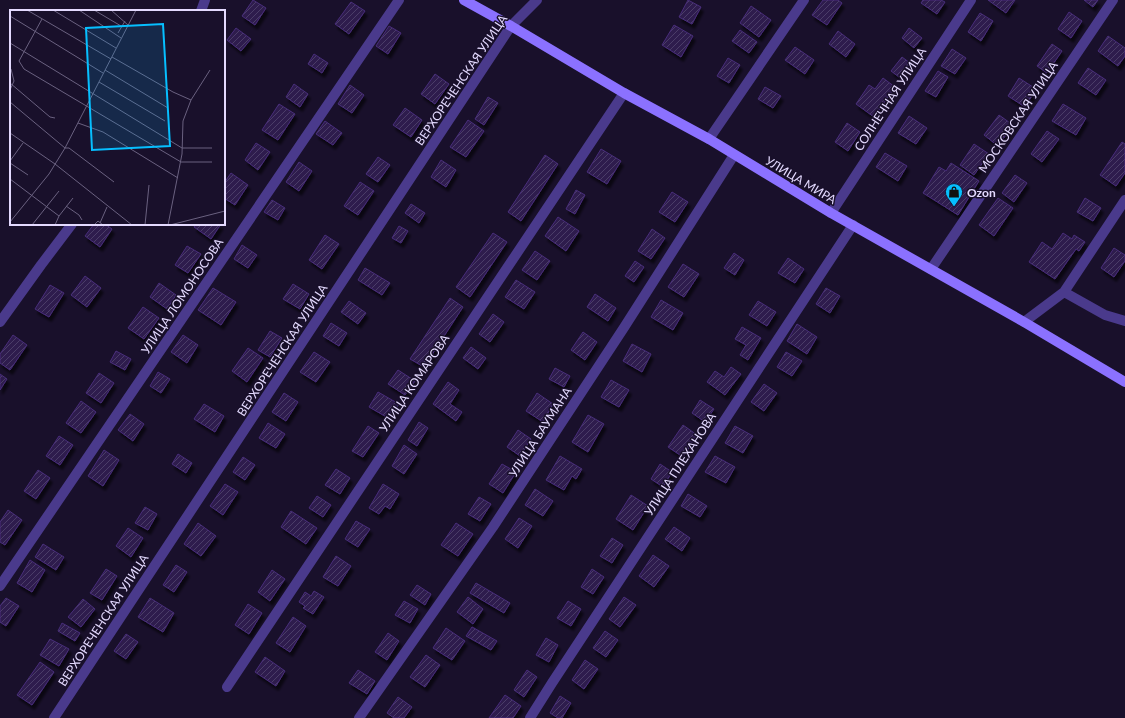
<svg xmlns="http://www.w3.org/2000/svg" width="1125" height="718" font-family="Lato,sans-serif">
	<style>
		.building { fill: url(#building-hatch); stroke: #482d7a; filter: url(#shadow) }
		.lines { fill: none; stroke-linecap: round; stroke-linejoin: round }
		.street { stroke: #4a3a8c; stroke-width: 10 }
		.secondary { stroke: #8b71ff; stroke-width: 10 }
		.labels { text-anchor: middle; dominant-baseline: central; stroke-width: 3; stroke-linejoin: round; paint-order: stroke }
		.street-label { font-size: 12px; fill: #e4daff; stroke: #19102b }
		.poi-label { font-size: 12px; font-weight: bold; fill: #e4daff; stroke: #19102b; text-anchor: start }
		.inset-road { fill: none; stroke: #6a6180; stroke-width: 1 }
		.view { fill: #06bfff; fill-opacity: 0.15; stroke: #06bfff; stroke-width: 2 }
		.inset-edge { fill: none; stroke: #e4daff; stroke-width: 2 }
	</style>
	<defs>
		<pattern id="building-hatch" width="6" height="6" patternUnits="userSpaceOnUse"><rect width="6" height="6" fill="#2d1c4d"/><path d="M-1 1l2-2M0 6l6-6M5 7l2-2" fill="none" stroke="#4b3c68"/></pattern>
		<filter id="shadow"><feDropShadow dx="2.5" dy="4.5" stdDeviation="1" flood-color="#0009"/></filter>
	</defs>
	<rect width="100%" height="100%" fill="#19102b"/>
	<path class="building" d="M253,0L266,8L255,25L242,16Z
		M688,0L701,7L692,24L679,17Z
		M823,0H838L842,3L827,25L812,15Z
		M923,0H941L945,2L937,14L921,3Z
		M988,0H1015L1006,13Z
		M1084,0H1098L1093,7Z
		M351,2L365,11L349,34L335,24Z
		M751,6L771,20L759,37L740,23Z
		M1069,12L1082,21L1071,38L1058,29Z
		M980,13L993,21L981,41L968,32Z
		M674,25L693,36L681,57L662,45Z
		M389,26L401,33L388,54L376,46Z
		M236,28L251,39L241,51L227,40Z
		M909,28L922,38L914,48L902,38Z
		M740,30L757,42L749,53L732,41Z
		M838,31L855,44L846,57L829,44Z
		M1108,36L1125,48V56L1118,66L1098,51Z
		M1052,44L1062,51L1047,73L1037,66Z
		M795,47L814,60L805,74L785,60Z
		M952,49L966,58L955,74L941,66Z
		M314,54L328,63L322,73L308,64Z
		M902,57L910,63L899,77L891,71Z
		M728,58L740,65L729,83L717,76Z
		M1088,68L1106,80L1096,95L1078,83Z
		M938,71L948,77L936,97L925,91Z
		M435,74L449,84L435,104L421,94Z
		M883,78L895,87L874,117L856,104L869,85L875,89Z
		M1019,78L1036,89L1025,107L1008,96Z
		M294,84L308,94L300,107L286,97Z
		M350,85L364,95L352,113L338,104Z
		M765,87L781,96L773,108L758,99Z
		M488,97L498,103L484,125L475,119Z
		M279,104L295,114L278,140L262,130Z
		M1063,104L1086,118L1076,135L1052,121Z
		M405,108L422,120L411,137L393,125Z
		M999,115L1013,125L998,146L984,135Z
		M909,116L927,128L916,144L898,133Z
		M468,120L484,131L466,157L450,147Z
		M325,121L342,133L333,145L316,134Z
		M847,123L860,132L848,151L835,142Z
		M1047,131L1059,139L1042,162L1031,154Z
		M1122,142L1125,144V173L1116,186L1100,175Z
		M256,143L270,152L258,170L245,160Z
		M974,144L989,154L974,175L960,165Z
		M601,149L621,161L607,184L587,172Z
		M885,153L907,166L898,181L876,167Z
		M545,155L558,164L521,221L508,212Z
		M378,157L390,165L378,182L366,174Z
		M441,160L456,170L446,187L431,177Z
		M299,162L312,171L299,191L286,182Z
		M951,163L979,181L958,215L923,193L939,167L946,171Z
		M231,173L248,185L235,205L224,198V183Z
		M1015,175L1027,183L1014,202L1002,193Z
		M360,182L374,191L358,215L344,206Z
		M576,190L585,195L575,214L566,209Z
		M672,192L688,202L675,222L659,212Z
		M998,198L1013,208L994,236L979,225Z
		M1085,198L1101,208L1093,221L1077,212Z
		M272,200L285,208L278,220L264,212Z
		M411,204L425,213L419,223L405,213Z
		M558,217L579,231L566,251L545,236Z
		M94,224H105L112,229L100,247L85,236Z
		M196,224H221L211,239L194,227Z
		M399,226L408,231L401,243L392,238Z
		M652,229L665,238L651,259L638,251Z
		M493,233L507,242L470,297L456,287Z
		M1063,233L1072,239L1074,235L1085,242L1079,251L1076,249L1055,279L1029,262L1042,242L1052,249Z
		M325,235L339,244L322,269L309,260Z
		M242,245L257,255L248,268L234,259Z
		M187,246L201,254L188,273L175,265Z
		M1114,248L1125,255V261L1114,277L1101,268Z
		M535,251L550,261L537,280L522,270Z
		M734,253L744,260L735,275L724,268Z
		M788,258L804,269L795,283L778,273Z
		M635,261L644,267L634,282L625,276Z
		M683,264L699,274L684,297L668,287Z
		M365,268L390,283L382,295L358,280Z
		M85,276L101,288L87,307L71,295Z
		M516,280L535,292L524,309L505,297Z
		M159,283L176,295L167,309L150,297Z
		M293,284L309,294L300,309L283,299Z
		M50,285L64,293L49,317L35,309Z
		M213,288L236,302L221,325L198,310Z
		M826,288L840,296L830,313L816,304Z
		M595,294L616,308L608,321L587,307Z
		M450,298L463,307L424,367L410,359Z
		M661,300L683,313L673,330L651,317Z
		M349,301L366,313L358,324L341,312Z
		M758,301L776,312L767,326L749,315Z
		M143,307L159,318L144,339L128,328Z
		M493,314L504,322L490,342L479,334Z
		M331,323L347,333L339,346L323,336Z
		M797,324L817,337L807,354L787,341Z
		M742,327L761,338L748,360L740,355L746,345L735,339Z
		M270,331L282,338L270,357L258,350Z
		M583,332L597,342L585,360L571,350Z
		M13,335L27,345L10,370L0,363V354Z
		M183,335L198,345L187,363L171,352Z
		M632,344L651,354L642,372L623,361Z
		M471,347L486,358L478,369L463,358Z
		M248,348L263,358L247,382L232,371Z
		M116,351L131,359L125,370L110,362Z
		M314,352L330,362L316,382L300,372Z
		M786,352L802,361L792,376L777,367Z
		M731,367L741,374L725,395L707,382L715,371L724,377Z
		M555,368L570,376L564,387L549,379Z
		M398,370L415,381L405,395L388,384Z
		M158,372L170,379L161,393L150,386Z
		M99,373L114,383L101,403L86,393Z
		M0,374L7,379L0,390Z
		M611,380L629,390L619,407L601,397Z
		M448,382L459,390L450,404L462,412L456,421L433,404Z
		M764,384L777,393L764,411L751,402Z
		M378,392L399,404L390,419L369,407Z
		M284,393L298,402L286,421L272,412Z
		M537,393L553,404L543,422L526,411Z
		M700,400L714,409L705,422L692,413Z
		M81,401L96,412L81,433L66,423Z
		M204,404L224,416L215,432L194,419Z
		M130,414L144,424L133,441L118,430Z
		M588,415L604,424L588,452L572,442Z
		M419,422L428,428L417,446L408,440Z
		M268,423L285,434L276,448L259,438Z
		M683,425L697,435L683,457L668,447Z
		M368,426L379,433L363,457L352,451Z
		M735,426L753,436L743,453L725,443Z
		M518,430L531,439L520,456L507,447Z
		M59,436L73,445L60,465L46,456Z
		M404,445L417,454L404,474L392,466Z
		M104,450L119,460L103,486L88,476Z
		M178,454L192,463L186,473L172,464Z
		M560,456L582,469L576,479L572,476L564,490L546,480Z
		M715,456L735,467L726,483L705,472Z
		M243,457L255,465L245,480L233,472Z
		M502,464L516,472L503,493L489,484Z
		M660,464L672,472L663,487L651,479Z
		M336,469L350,478L340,494L325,485Z
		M38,470L50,478L36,499L24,491Z
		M225,484L238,492L223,515L210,506Z
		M383,484L399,494L390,509L385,506L379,514L369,508Z
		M535,489L553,501L543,516L525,505Z
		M688,494L707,506L700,517L681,506Z
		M631,495L648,506L633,530L616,519Z
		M317,496L331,505L323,517L309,508Z
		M479,497L491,504L480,521L468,514Z
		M145,507L157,514L148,530L135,523Z
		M8,510L22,520L5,545L0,542V522Z
		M291,511L317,528L306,544L281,527Z
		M519,518L532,526L518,548L505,539Z
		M356,521L370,529L358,547L345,539Z
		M198,523L216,536L201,556L184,544Z
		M456,523L473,534L458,556L441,545Z
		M674,527L690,538L682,551L665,539Z
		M128,528L143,538L131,557L116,546Z
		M612,538L623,545L612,563L600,556Z
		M43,544L64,557L56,570L35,557Z
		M653,555L669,566L654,587L639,576Z
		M336,556L351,566L338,586L323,577Z
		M30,560L45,570L32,592L17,583Z
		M176,565L187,572L174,592L163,585Z
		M106,569L117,576L102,600L90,593Z
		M592,569L604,577L593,594L581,587Z
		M272,570L285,579L270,601L258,592Z
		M476,583L510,603L504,613L470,593Z
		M417,585L431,594L425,605L410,595Z
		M314,591L324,597L313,614L303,608L305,606L299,602L305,592L311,596Z
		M468,597L483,609L473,624L457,612Z
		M624,597L636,605L620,627L609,619Z
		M6,598L19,606L6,626L0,622V606Z
		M150,598L174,613L163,632L138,617Z
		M83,599L95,609L81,627L68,617Z
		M404,601L418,609L410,623L395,615Z
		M568,601L581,609L571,626L557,618Z
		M248,604L262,613L249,634L235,625Z
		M293,617L306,626L290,652L276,643Z
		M62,623L80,633L75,641L58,631Z
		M472,627L497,641L491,650L466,636Z
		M446,628L465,641L452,660L433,648Z
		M605,631L618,640L606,657L593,648Z
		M388,633L399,641L387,660L375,652Z
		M126,634L138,642L126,659L114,651Z
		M546,638L558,645L549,662L536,655Z
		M50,639L69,649L59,666L40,655Z
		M426,655L440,665L425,687L410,677Z
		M265,657L285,671L276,686L255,672Z
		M585,660L598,669L584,689L572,680Z
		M40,662L54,672L32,705L17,695Z
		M358,670L375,681L367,694L349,683Z
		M527,670L537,677L524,697L514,690Z
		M505,695L521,706L513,718H489Z
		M560,696L571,703L562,718H558L550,713Z
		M398,697L412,707L404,718H394L387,713Z"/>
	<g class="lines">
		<path class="street" d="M201,11L205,0
			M709,139L804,0
			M831,213L971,0
			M931,269L1113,0
			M1064,292L1105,315L1125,321
			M0,322L41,265L72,224
			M1024,322L1064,292L1125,200
			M0,586L399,0
			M227,687L624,93
			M54,718L511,26L537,0
			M359,718L493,527L625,326L734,155
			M530,718L552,683L853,225"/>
		<path class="secondary" d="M464,0L511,26L624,93L709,139L831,213L1024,322L1125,382"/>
	</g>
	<defs>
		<g id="shop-pin" transform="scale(0.9)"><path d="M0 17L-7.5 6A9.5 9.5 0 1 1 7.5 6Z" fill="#06bfff" stroke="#19102b"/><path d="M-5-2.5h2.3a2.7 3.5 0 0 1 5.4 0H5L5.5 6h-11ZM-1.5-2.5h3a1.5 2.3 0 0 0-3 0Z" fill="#111"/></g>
	</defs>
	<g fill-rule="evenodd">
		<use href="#shop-pin" x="954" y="192"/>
	</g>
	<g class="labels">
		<g class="street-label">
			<text transform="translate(461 80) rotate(-56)">ВЕРХОРЕЧЕНСКАЯ УЛИЦА</text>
			<text transform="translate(890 99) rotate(-57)">СОЛНЕЧНАЯ УЛИЦА</text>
			<text transform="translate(1018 117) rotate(-56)">МОСКОВСКАЯ УЛИЦА</text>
			<text transform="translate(801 180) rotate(31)">УЛИЦА МИРА</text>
			<text transform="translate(182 296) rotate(-56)">УЛИЦА ЛОМОНОСОВА</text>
			<text transform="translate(282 350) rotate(-57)">ВЕРХОРЕЧЕНСКАЯ УЛИЦА</text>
			<text transform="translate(414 383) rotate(-56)">УЛИЦА КОМАРОВА</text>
			<text transform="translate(540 432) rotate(-57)">УЛИЦА БАУМАНА</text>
			<text transform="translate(680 464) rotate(-57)">УЛИЦА ПЛЕХАНОВА</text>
			<text transform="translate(103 620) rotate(-57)">ВЕРХОРЕЧЕНСКАЯ УЛИЦА</text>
		</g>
		<g class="poi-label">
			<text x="967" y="192">Ozon</text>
		</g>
	</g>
	<g transform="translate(10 10)">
		<rect width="215" height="215" fill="#19102b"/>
		<path class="inset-road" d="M17,0L101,49M43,0L106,38M69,0L111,28M84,0L111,16M101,0L118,15M0,6L93,63M32,9L9,51L14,59L171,152H202M108,23L115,11M0,33L172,138H202M102,47L163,82L181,90M95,60L158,98M89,72L155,111M0,73L40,107L45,108M0,80L4,71L1,59M0,92L55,138H59L104,172M68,113L93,122L168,168M0,123L45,154L122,215M0,151L13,133M0,153L18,165M0,169L49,206L45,215M56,196L69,205L72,210M49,206L63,188M0,212L39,164L55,138L126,0M90,213L97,197M22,215L49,181M84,215L88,211L93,215M135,215L139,175M158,215L172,144L173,111L181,90L200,60M160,215L215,201"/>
		<path class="view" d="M153,14L160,136L82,140L76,18Z"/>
		<rect width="215" height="215" class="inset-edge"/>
	</g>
</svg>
